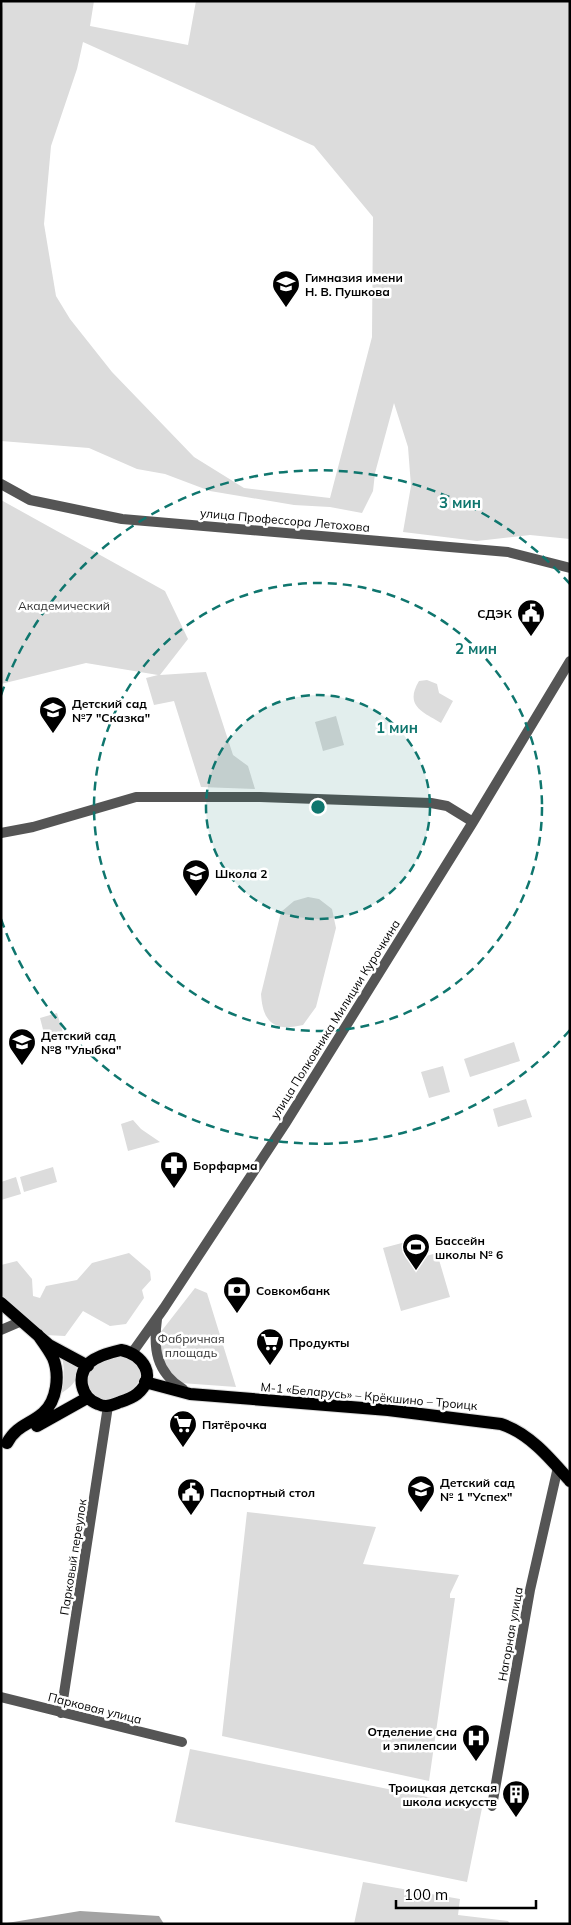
<svg xmlns="http://www.w3.org/2000/svg" width="571" height="1925" font-family="Mulish,sans-serif">
	<style>
		.green { fill: #dcdcdc; fill-rule: evenodd }
		.water { fill: #a3a3a3 }
		.lines { fill: none; stroke-linecap: round; stroke-linejoin: round }
		.major-casing { stroke: #dbdbdb; stroke-width: 14 }
		.minor { stroke: #555; stroke-width: 10 }
		.major { stroke: #000; stroke-width: 12 }
		.ring { fill: none; stroke: #0f766e; stroke-width: 2.5; stroke-dasharray: 9 6 }
		.labels { text-anchor: middle; dominant-baseline: central; stroke-width: 5; stroke-linejoin: round; paint-order: stroke }
		.poi-label { font-size: 12px; font-weight: bold; fill: #000; stroke: #fff; text-anchor: start }
		.street-label { font-size: 12px; fill: #000; stroke: #fff }
		.park-label { font-size: 12px; fill: #333; stroke: #fff }
		.centre { fill: #0f766e; stroke: #fff; stroke-width: 2.5 }
		.ring-label { font-size: 15px; text-anchor: middle; font-weight: bold; fill: #0f766e; stroke: #fff; stroke-width: 5; stroke-linejoin: round; paint-order: stroke }
	</style>
	<rect width="100%" height="100%" fill="#fff"/>
	<path class="green" d="M4,1H94L90,26L188,45L196,1H570V539L530,535L477,541L403,532L411,486L408,447L394,403L375,473L373,491L362,513L330,507L294,505L210,491L165,474L137,469L89,448L1,441V12ZM83,42L314,146L373,217L372,337L330,498L244,488L194,457L112,372L70,319L56,296L44,224L51,146L77,69Z
		M1,500L165,591L188,639L160,675L206,672L233,755L248,766L255,789L201,787L174,701L154,705L146,678L158,675L86,663L1,684Z
		M427,680L437,684L439,693L453,701L441,723C423,712 404,706 419,681Z
		M336,716L344,745L323,751L315,722Z
		M308,897L319,899L332,909L336,928L316,1007L303,1025C297,1026 289,1028 283,1027C265,1025 262,1008 261,994L281,912L294,901Z
		M57,1013L64,1036L46,1041L40,1018Z
		M514,1042L520,1061L470,1077L464,1059Z
		M443,1066L450,1092L429,1098L421,1072Z
		M526,1099L532,1117L498,1127L493,1109Z
		M133,1120L141,1129L160,1142L128,1151L121,1124Z
		M53,1167L57,1182L24,1192L20,1177Z
		M16,1177L21,1194L1,1200V1182Z
		M417,1239L422,1257L437,1253L450,1297L401,1311L383,1248Z
		M129,1253L150,1271L151,1280L142,1290L144,1298L126,1324L110,1326L83,1311L65,1336L45,1335L1,1297V1265L17,1261L32,1279L33,1296L40,1298L46,1286L77,1280L92,1263Z
		M195,1288L207,1293L236,1387L181,1383L171,1374L161,1358L160,1333Z
		M62,1355C86,1367 80,1382 60,1394C66,1381 64,1369 62,1355Z
		M121,1356C167,1370 120,1408 99,1399C95,1397 91,1391 89,1387C83,1366 105,1360 121,1356Z
		M247,1512L376,1527L363,1564L459,1575L450,1594V1598H455L429,1781L222,1736Z
		M190,1749L482,1808L467,1882L175,1822Z
		M363,1882L460,1899L458,1915L508,1921L510,1924H354Z"/>
	<path class="water" d="M80,1911L159,1916L164,1924H1Z"/>
	<g class="lines">
		<g class="major-casing">
			<path id="major" d="M1,1303L49,1345L88,1366
				M121,1350C143,1354 158,1377 137,1394C132,1398 126,1400 120,1402C112,1405 106,1408 98,1404C81,1398 76,1376 89,1363C97,1356 112,1352 121,1350Z
				M145,1382L190,1394L388,1410L501,1424C529,1433 550,1458 570,1481
				M37,1426L87,1398
				M7,1443C17,1425 29,1425 43,1413C57,1401 60,1375 53,1358C49,1350 43,1342 38,1335"/>
		</g>
		<path class="minor" d="M1,484L30,500L122,519L508,552L570,568
			M1,833L33,827L136,797H260L431,803L447,806L473,822
			M157,1319C153,1349 156,1372 183,1389
			M1,1330L22,1321
			M132,1353L164,1308L285,1124L473,822L570,661
			M1,1697L182,1742
			M61,1713L108,1406
			M492,1806L530,1590L558,1467"/>
		<use href="#major" class="major"/>
	</g>
	<circle cx="318" cy="807" r="112" fill="#0f766e" fill-opacity=".12"/>
	<g class="ring">
		<circle cx="318" cy="807" r="112"/>
		<circle cx="318" cy="807" r="224"/>
		<path d="M570 1030A336 336 0 0 1 1 919M1 695A336 336 0 0 1 570 584"/>
	</g>
	<defs>
		<g id="school-pin" transform="scale(1.4375)"><path d="M0 17L-7.5 6A9.5 9.5 0 1 1 7.5 6Z" fill="#000" stroke="#fff"/><path d="M0-5L7-2L0 1L-7-2ZM-4 1L0 2.5L4 1V4Q0 6-4 4Z" fill="#fff"/></g>
		<g id="civic-pin" transform="scale(1.4375)"><path d="M0 17L-7.5 6A9.5 9.5 0 1 1 7.5 6Z" fill="#000" stroke="#fff"/><path d="M-.6-6.5H3V-4.5H.6V-3L4-1V1h2V6H-6V1h2V-1L-.6-3ZM-1.2 2.5V6h2.4V2.5Z" fill="#fff"/></g>
		<g id="pharmacy-pin" transform="scale(1.4375)"><path d="M0 17L-7.5 6A9.5 9.5 0 1 1 7.5 6Z" fill="#000" stroke="#fff"/><path d="M-2-6h4v4h4v4h-4v4h-4v-4h-4v-4h4Z" fill="#fff"/></g>
		<g id="stadium-pin" transform="scale(1.4375)"><path d="M0 17L-7.5 6A9.5 9.5 0 1 1 7.5 6Z" fill="#000" stroke="#fff"/><path d="M0-5a6.5 5 0 1 0 0 10a6.5 5 0 1 0 0-10ZM-3.5-1.8h7v3.6h-7Z" fill="#fff"/></g>
		<g id="bank-pin" transform="scale(1.4375)"><path d="M0 17L-7.5 6A9.5 9.5 0 1 1 7.5 6Z" fill="#000" stroke="#fff"/><path d="M-6-4H6V4H-6ZM0-2.3a2.3 2.3 0 1 0 0 4.6a2.3 2.3 0 1 0 0-4.6Z" fill="#fff"/></g>
		<g id="supermarket-pin" transform="scale(1.4375)"><path d="M0 17L-7.5 6A9.5 9.5 0 1 1 7.5 6Z" fill="#000" stroke="#fff"/><path d="M-6-5.5h2.5l.6 2H6L4.5 2H-2.5L-4.4-4H-6ZM-1.5 3.2a1.3 1.3 0 1 0 .1 0ZM3 3.2a1.3 1.3 0 1 0 .1 0Z" fill="#fff"/></g>
		<g id="hospital-pin" transform="scale(1.4375)"><path d="M0 17L-7.5 6A9.5 9.5 0 1 1 7.5 6Z" fill="#000" stroke="#fff"/><path d="M-5-5h3v3.5h4V-5h3V5h-3V1.5h-4V5h-3Z" fill="#fff"/></g>
		<g id="building-pin" transform="scale(1.4375)"><path d="M0 17L-7.5 6A9.5 9.5 0 1 1 7.5 6Z" fill="#000" stroke="#fff"/><path d="M-4-6H4V6H1V3H-1V6H-4ZM-2.5-4.3h1.7v1.8h-1.7ZM.8-4.3h1.7v1.8H.8ZM-2.5-1h1.7V.8h-1.7ZM.8-1h1.7V.8H.8Z" fill="#fff"/></g>
	</defs>
	<g fill-rule="evenodd">
		<use href="#school-pin" x="286" y="284"/>
		<use href="#civic-pin" x="531" y="613"/>
		<use href="#school-pin" x="53" y="710"/>
		<use href="#school-pin" x="196" y="873"/>
		<use href="#school-pin" x="22" y="1042"/>
		<use href="#pharmacy-pin" x="174" y="1165"/>
		<use href="#stadium-pin" x="416" y="1247"/>
		<use href="#bank-pin" x="237" y="1290"/>
		<use href="#supermarket-pin" x="270" y="1342"/>
		<use href="#supermarket-pin" x="183" y="1424"/>
		<use href="#school-pin" x="421" y="1489"/>
		<use href="#civic-pin" x="191" y="1492"/>
		<use href="#hospital-pin" x="476" y="1738"/>
		<use href="#building-pin" x="516" y="1794"/>
	</g>
	<g class="labels">
		<g class="poi-label">
			<text x="305" y="277">Гимназия имени<tspan x="305" dy="14">Н. В. Пушкова</tspan></text>
			<text x="512" y="613" text-anchor="end">СДЭК</text>
			<text x="72" y="703">Детский сад<tspan x="72" dy="14">№7 "Сказка"</tspan></text>
			<text x="215" y="873">Школа 2</text>
			<text x="41" y="1035">Детский сад<tspan x="41" dy="14">№8 "Улыбка"</tspan></text>
			<text x="193" y="1165">Борфарма</text>
			<text x="435" y="1240">Бассейн<tspan x="435" dy="14">школы № 6</tspan></text>
			<text x="256" y="1290">Совкомбанк</text>
			<text x="289" y="1342">Продукты</text>
			<text x="202" y="1424">Пятёрочка</text>
			<text x="440" y="1482">Детский сад<tspan x="440" dy="14">№ 1 "Успех"</tspan></text>
			<text x="210" y="1492">Паспортный стол</text>
			<text x="457" y="1731" text-anchor="end">Отделение сна<tspan x="457" dy="14">и эпилепсии</tspan></text>
			<text x="497" y="1787" text-anchor="end">Троицкая детская<tspan x="497" dy="14">школа искусств</tspan></text>
		</g>
		<g class="street-label">
			<text transform="translate(285 520) rotate(5)">улица Профессора Летохова</text>
			<text transform="translate(335 1019) rotate(-58)">улица Полковника Милиции Курочкина</text>
			<text transform="translate(369 1396) rotate(5)">М-1 «Беларусь» – Крёкшино – Троицк</text>
			<text transform="translate(73 1557) rotate(-81)">Парковый переулок</text>
			<text transform="translate(510 1634) rotate(-80)">Нагорная улица</text>
			<text transform="translate(95 1708) rotate(14)">Парковая улица</text>
		</g>
		<g class="park-label">
			<text x="64" y="605">Академический</text>
			<text x="191" y="1338">Фабричная<tspan x="191" dy="14">площадь</tspan></text>
		</g>
	</g>
	<circle cx="318" cy="807" r="8" class="centre"/>
	<g class="ring-label">
		<text x="460" y="508">3 мин</text>
		<text x="476" y="654">2 мин</text>
		<text x="397" y="733">1 мин</text>
	</g>
	<rect width="571" height="1925" fill="none" stroke="#000000" stroke-width="5"/>
	<path d="M396 1900v8h140v-8" fill="none" stroke="#000000" stroke-width="2.5"/>
	<text x="404" y="1900" font-size="15" fill="#000000" stroke="#ffffff" stroke-width="4" paint-order="stroke">100 m</text>
</svg>
